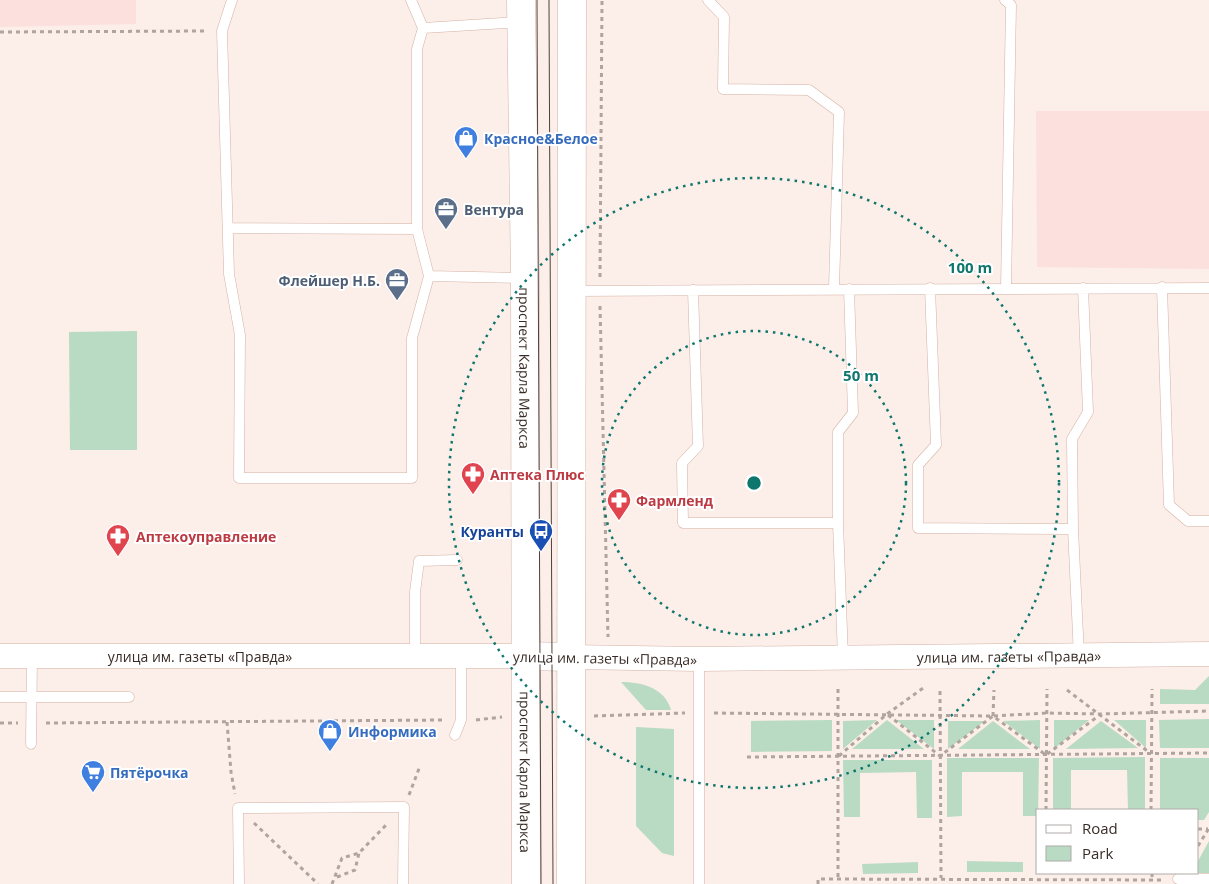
<svg xmlns="http://www.w3.org/2000/svg" width="1209" height="884" font-family="'Open Sans',sans-serif">
	<style>
		.education { fill: #fbe0de }
		.green { fill: #b9dbc4 }
		.lines { fill: none; stroke-linecap: round; stroke-linejoin: round }
		.service-casing { stroke: #d3b2a4; stroke-width: 11 }
		.tertiary-casing { stroke: #d3b2a4; stroke-width: 25 }
		.secondary-casing { stroke: #d3b2a4; stroke-width: 29 }
		.path { stroke: #b1a39d; stroke-width: 3; stroke-dasharray: 4 4; stroke-linecap: butt }
		.service { stroke: #fff; stroke-width: 10 }
		.tertiary { stroke: #fff; stroke-width: 24 }
		.secondary { stroke: #fff; stroke-width: 28 }
		.tram { stroke: #4f413b; stroke-width: 1 }
		.ring { fill: none; stroke: #0f766e; stroke-width: 2.5; stroke-dasharray: 2.5 5 }
		.labels { text-anchor: middle; dominant-baseline: central; stroke-width: 4; stroke-linejoin: round; paint-order: stroke }
		.shop-label { font-size: 14px; font-weight: bold; fill: #366cbe; stroke: #fff; text-anchor: start }
		.service-label { font-size: 14px; font-weight: bold; fill: #4e5e75; stroke: #fff; text-anchor: start }
		.street-label { font-size: 14px; fill: #392c26; stroke: #fff }
		.health-label { font-size: 14px; font-weight: bold; fill: #be3a42; stroke: #fff; text-anchor: start }
		.transit-label { font-size: 14px; font-weight: bold; fill: #164399; stroke: #fff; text-anchor: end }
		.centre { fill: #0f766e; stroke: #fff; stroke-width: 2.5 }
		.ring-label { font-size: 15px; text-anchor: middle; font-weight: bold; fill: #0f766e; stroke: #fff; stroke-width: 4; stroke-linejoin: round; paint-order: stroke }
	</style>
	<rect width="100%" height="100%" fill="#fceee8"/>
	<path class="education" d="M0,0H136V24L0,27Z
		M1036,111H1209V269L1037,267Z"/>
	<path class="green" d="M137,331V450H70L69,332Z
		M1209,676V704H1160V689L1195,690Z
		M621,682C642,682 665,688 671,710H646Z
		M1209,719V748H1160L1159,720Z
		M832,720V751L751,752V721Z
		M877,720L843,749V721Z
		M887,720L924,749H852Z
		M896,720H934V749Z
		M1040,720V749L1003,721Z
		M1054,720H1089L1054,749Z
		M1114,720H1146V748Z
		M948,721H985L948,749Z
		M993,721L1030,749H958Z
		M1101,721L1138,748L1066,749Z
		M636,727L674,729V856L662,853L636,826Z
		M1145,757V810H1128L1127,770H1071V810H1053V758Z
		M947,758H1039L1038,816H1023V772H962V816L947,817Z
		M1160,758H1209V812L1204,820H1198V810H1160Z
		M843,760H932V818H917L916,772L860,773V817H844Z
		M1209,841V873H1198V861Z
		M967,861L1023,862V872H967Z
		M918,862V873L863,874L862,864Z"/>
	<g class="lines">
		<g class="service-casing">
			<path id="service" d="M232,0L222,31L229,274L240,335L239,478H412V338L429,276L417,229V49L423,28L411,0
				M708,0L724,17L723,89L809,90L839,112L834,289
				M1005,0L1011,5L1006,288
				M423,28L520,22
				M228,228L417,229
				M429,276L525,278
				M1162,287L1169,505L1188,521H1209
				M930,288L936,445L918,465V528L1073,529L1079,656
				M693,290L698,446L682,463L683,523H838L843,658
				M572,291L1209,288
				M838,523V432L853,413L849,289
				M1073,529L1072,439L1088,412L1083,288
				M415,657V592L419,561L457,560
				M0,697H129
				M455,735L461,720V657
				M31,744L32,657
				M1178,879H1209
				M239,884L238,808L404,807L403,884
				M699,884V659"/>
		</g>
		<g class="tertiary-casing">
			<g id="tertiary">
				<path id="s1" d="M0,656H525"/>
				<path id="s2" d="M569,657L699,659L1209,654"/>
			</g>
		</g>
		<g class="secondary-casing">
			<g id="secondary">
				<path id="s3" d="M521,0L525,278L526,884"/>
				<path d="M525,656L569,657"/>
				<path d="M571,884L572,0"/>
			</g>
		</g>
		<path class="path" d="M0,32L207,31
			M600,277L602,0
			M600,306L608,637
			M838,689V879
			M1067,690L1150,753
			M940,691L941,878
			M714,713L993,716L1047,713L1101,714L1209,711
			M888,715L940,756L993,716L1046,755L1101,714
			M594,716L685,713
			M993,716L994,690
			M476,720L502,717
			M227,722L231,772L235,794
			M0,723H18
			M46,723L445,720
			M839,756L887,714L926,686
			M747,757L1209,753
			M409,795L420,766
			M1046,810L1047,689
			M1151,810L1152,689
			M254,823L318,884
			M1198,829H1208
			M1198,846L1209,828
			M1152,873V881
			M337,877L355,870L359,853
			M332,884L342,858L359,853L388,823
			M818,884V879L1165,880"/>
		<use href="#service" class="service"/>
		<use href="#tertiary" class="tertiary"/>
		<use href="#secondary" class="secondary"/>
		<path class="tram" d="M537,0L541,884
			M549,0L553,884"/>
	</g>
	<g class="ring">
		<circle cx="754" cy="483" r="152"/>
		<circle cx="754" cy="483" r="305"/>
	</g>
	<defs>
		<g id="shop-pin" transform="scale(1.25)"><path d="M0 17L-7.5 6A9.5 9.5 0 1 1 7.5 6Z" fill="#3f7fe0" stroke="#fff"/><path d="M-5-2.5h2.3a2.7 3.5 0 0 1 5.4 0H5L5.5 6h-11ZM-1.5-2.5h3a1.5 2.3 0 0 0-3 0Z" fill="#fff"/></g>
		<g id="office-pin" transform="scale(1.25)"><path d="M0 17L-7.5 6A9.5 9.5 0 1 1 7.5 6Z" fill="#5c6f8a" stroke="#fff"/><path d="M-6-3h4V-5.5h4V-3h4V5H-6ZM-1-4.5V-3h2v-1.5ZM-6 0V1H6V0Z" fill="#fff"/></g>
		<g id="pharmacy-pin" transform="scale(1.25)"><path d="M0 17L-7.5 6A9.5 9.5 0 1 1 7.5 6Z" fill="#e0444e" stroke="#fff"/><path d="M-2-6h4v4h4v4h-4v4h-4v-4h-4v-4h4Z" fill="#fff"/></g>
		<g id="bus-pin" transform="scale(1.25)"><path d="M0 17L-7.5 6A9.5 9.5 0 1 1 7.5 6Z" fill="#1a4fb4" stroke="#fff"/><path d="M-5-6H5V4H4V6H2V4H-2V6H-4V4H-5ZM-3.5-4V0h7V-4ZM-3.5 1.2v1.5H-2V1.2ZM2 1.2v1.5H3.5V1.2Z" fill="#fff"/></g>
		<g id="supermarket-pin" transform="scale(1.25)"><path d="M0 17L-7.5 6A9.5 9.5 0 1 1 7.5 6Z" fill="#3f7fe0" stroke="#fff"/><path d="M-6-5.5h2.5l.6 2H6L4.5 2H-2.5L-4.4-4H-6ZM-1.5 3.2a1.3 1.3 0 1 0 .1 0ZM3 3.2a1.3 1.3 0 1 0 .1 0Z" fill="#fff"/></g>
	</defs>
	<g fill-rule="evenodd">
		<use href="#shop-pin" x="466" y="138"/>
		<use href="#office-pin" x="446" y="209"/>
		<use href="#office-pin" x="397" y="280"/>
		<use href="#pharmacy-pin" x="473" y="474"/>
		<use href="#pharmacy-pin" x="619" y="500"/>
		<use href="#bus-pin" x="541" y="531"/>
		<use href="#pharmacy-pin" x="118" y="536"/>
		<use href="#shop-pin" x="330" y="731"/>
		<use href="#supermarket-pin" x="93" y="772"/>
	</g>
	<g class="labels">
		<g class="shop-label">
			<text x="484" y="138">Красное&amp;Белое</text>
			<text x="348" y="731">Информика</text>
			<text x="110" y="772">Пятёрочка</text>
		</g>
		<g class="service-label">
			<text x="464" y="209">Вентура</text>
			<text x="380" y="280" text-anchor="end">Флейшер Н.Б.</text>
		</g>
		<g class="street-label">
			<text stroke="none"><textPath href="#s3" startOffset="368">проспект Карла Маркса</textPath></text>
			<text stroke="none"><textPath href="#s2" startOffset="440">улица им. газеты «Правда»</textPath></text>
			<text stroke="none"><textPath href="#s1" startOffset="200">улица им. газеты «Правда»</textPath></text>
			<text transform="translate(605 658) rotate(1)">улица им. газеты «Правда»</text>
			<text stroke="none"><textPath href="#s3" startOffset="772">проспект Карла Маркса</textPath></text>
		</g>
		<g class="health-label">
			<text x="490" y="474">Аптека Плюс</text>
			<text x="636" y="500">Фармленд</text>
			<text x="136" y="536">Аптекоуправление</text>
		</g>
		<g class="transit-label">
			<text x="524" y="531">Куранты</text>
		</g>
	</g>
	<circle cx="754" cy="483" r="8" class="centre"/>
	<g class="ring-label">
		<text x="970" y="273">100 m</text>
		<text x="861" y="381">50 m</text>
	</g>
	<rect x="1036" y="809" width="162" height="65" fill="#ffffff" stroke="#b0aba8"/>
	<rect x="1046" y="825" width="25" height="8" fill="#ffffff" stroke="#b0aba8"/>
	<text x="1082" y="834" font-size="15" fill="#392c26">Road</text>
	<rect x="1046" y="846" width="25" height="15" fill="#b9dbc4" stroke="#b0aba8"/>
	<text x="1082" y="859" font-size="15" fill="#392c26">Park</text>
</svg>
